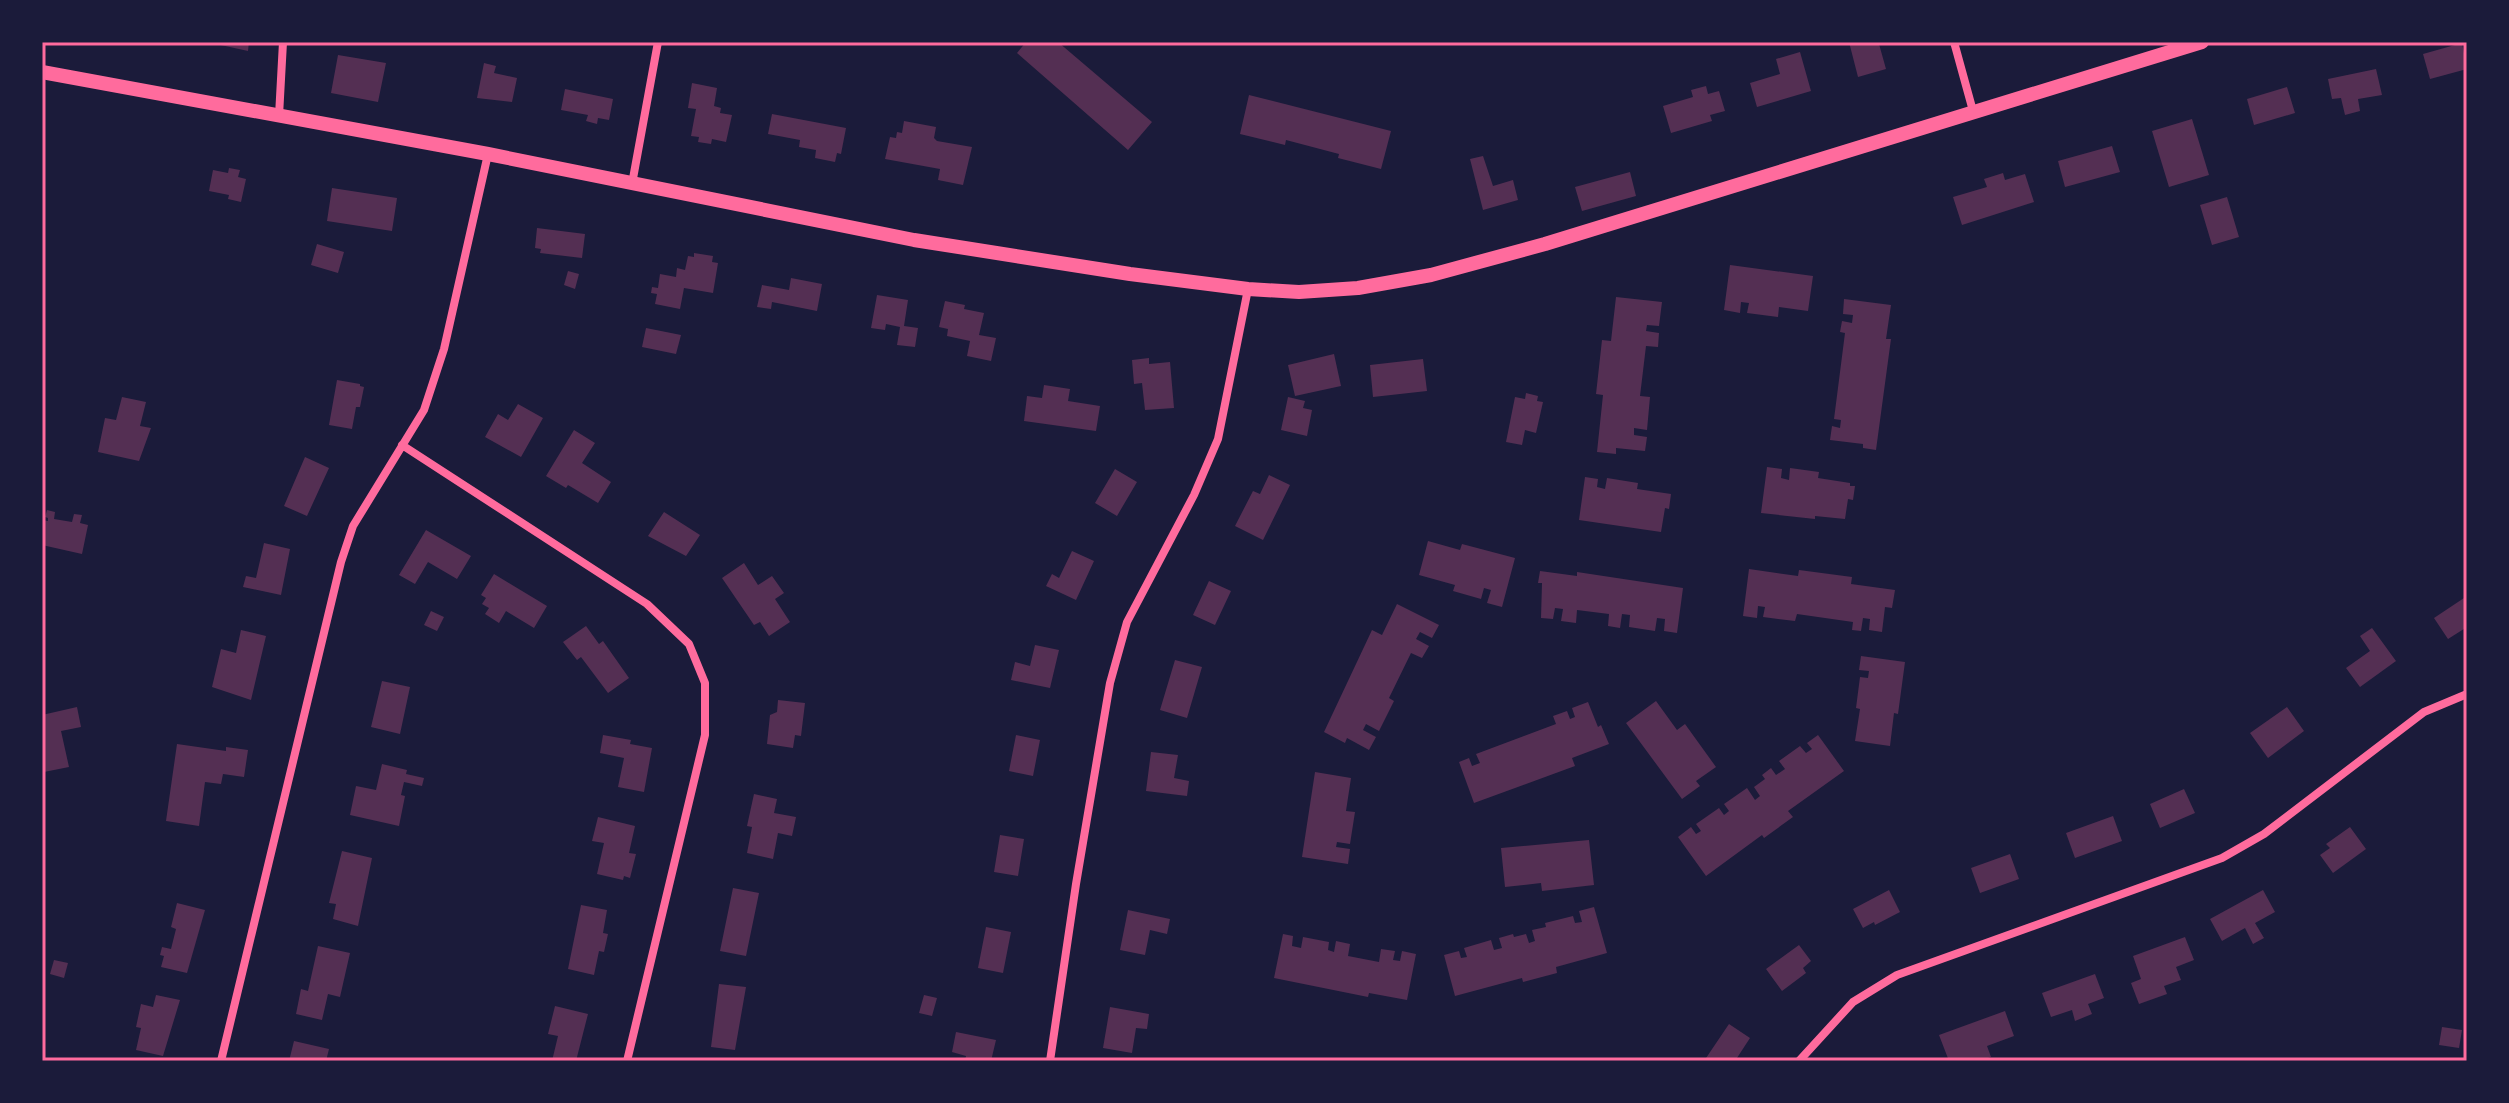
<svg xmlns="http://www.w3.org/2000/svg" width="2509" height="1103" font-family="Helvetica,sans-serif">
	<style>
		.building { fill: #542f53 }
		.lines { fill: none; stroke-linecap: round; stroke-linejoin: round }
		.minor { stroke: #ff6b9d; stroke-width: 8 }
		.tertiary { stroke: #ff6b9d; stroke-width: 14 }
		.neatline { fill: none; stroke: #ff6b9d; stroke-width: 3 }
	</style>
	<rect width="100%" height="100%" fill="#1b1b3a"/>
	<path class="building" d="M207,42H249L248,51Z
		M1026,42H1058L1152,122L1128,150L1017,53Z
		M1849,42L1879,44L1886,69L1858,77Z
		M2462,43L2467,69L2430,79L2423,54Z
		M1800,52L1811,91L1757,107L1750,83L1780,74L1776,59Z
		M338,55L386,63L378,102L331,93Z
		M484,63L496,66L494,73L517,78L512,102L477,98Z
		M2376,69L2382,95L2358,99L2360,111L2345,115L2341,98L2332,99L2328,79Z
		M692,83L717,88L714,106L721,108L720,113L732,115L726,142L712,139L711,144L698,142L699,137L691,136L696,109L688,108Z
		M1706,86L1708,94L1719,91L1725,111L1710,115L1712,121L1671,133L1663,106L1693,97L1691,90Z
		M2287,87L2295,113L2254,125L2247,99Z
		M565,89L613,99L609,120L598,118L597,124L586,121L588,115L561,110Z
		M1249,95L1391,131L1381,169L1338,158L1339,154L1286,140L1285,145L1240,134Z
		M772,114L846,128L841,154L837,153L835,162L815,158L816,150L799,147L800,140L768,134Z
		M2192,119L2209,175L2169,187L2152,131Z
		M904,121L936,127L934,138L937,141L972,147L963,185L938,180L940,169L885,159L890,137L896,138L897,132L902,133Z
		M2112,146L2120,172L2065,187L2058,161Z
		M1483,156L1493,186L1513,180L1518,200L1483,210L1470,159Z
		M229,168L240,170L238,177L246,179L241,202L228,199L229,195L209,191L213,170L228,173Z
		M1630,172L1636,196L1582,211L1575,187Z
		M2003,173L2005,180L2025,174L2034,202L1962,225L1953,197L1987,187L1984,179Z
		M332,188L397,198L392,231L327,221Z
		M2227,197L2239,237L2212,245L2200,205Z
		M537,228L585,234L582,258L540,253L541,249L535,248Z
		M317,244L344,252L338,273L311,265Z
		M694,253L713,256L712,262L718,263L713,293L684,288L680,309L655,304L657,294L651,293L652,287L658,288L660,274L676,277L677,268L685,270L688,256L694,257Z
		M1730,265L1813,276L1808,311L1779,307L1778,317L1747,313L1749,303L1741,302L1740,313L1724,310Z
		M568,271L579,274L575,289L564,285Z
		M791,278L822,284L817,311L772,302L771,309L757,307L762,285L789,290Z
		M877,295L908,300L904,326L918,328L915,347L897,345L900,327L886,324L885,330L871,328Z
		M1616,297L1662,302L1659,326L1647,325L1646,331L1659,333L1658,347L1646,346L1640,396L1650,397L1647,430L1634,428V435L1647,437L1645,451L1616,448V454L1597,452L1603,395L1596,394L1602,340L1611,341Z
		M1844,299L1891,305L1886,339H1891L1876,450L1863,448V444L1830,440L1832,426L1840,428L1841,420L1834,419L1845,333L1840,332L1842,321L1852,323L1853,315L1843,314Z
		M945,301L965,305L964,309L984,313L979,335L996,338L991,361L967,356L970,341L947,336L948,329L939,327Z
		M646,328L681,335L676,354L642,347Z
		M1334,354L1341,386L1295,396L1288,365Z
		M1149,358V364L1170,362L1174,408L1145,410L1142,383L1134,384L1132,360Z
		M1423,359L1427,391L1373,397L1370,365Z
		M337,380L360,384V386L364,387L360,407H356L352,429L329,425Z
		M1044,385L1070,389L1068,401L1100,406L1096,431L1024,421L1027,396L1042,398Z
		M1526,393L1538,396L1537,401L1543,402L1536,433L1525,430L1522,445L1506,442L1515,397L1525,399Z
		M122,397L146,402L140,426L151,428L139,461L98,452L105,418L116,420Z
		M1288,397L1305,401L1303,408L1312,410L1307,436L1281,430Z
		M518,404L543,418L521,457L485,437L498,414L508,420Z
		M574,430L595,443L582,463L611,482L598,503L568,485L566,488L546,476Z
		M305,457L329,468L307,516L284,506Z
		M1767,467L1782,469L1781,478L1789,480L1790,468L1819,472L1818,478L1850,483V486H1855L1853,500L1848,499L1845,519L1815,516V519L1761,513Z
		M1115,469L1137,482L1117,516L1095,503Z
		M1269,475L1290,485L1263,540L1235,526L1253,491L1260,494Z
		M1585,477L1598,479L1597,487L1605,489L1607,478L1638,483L1637,489L1671,494L1669,509L1665,508L1661,532L1579,520Z
		M47,510L55,512L54,519L72,522L74,514L82,515L80,523L88,525L82,554L42,545V520L48,521V518L45,517Z
		M664,512L700,535L686,556L648,536Z
		M426,530L471,556L457,579L428,562L415,584L399,575Z
		M1428,541L1460,550L1462,544L1515,558L1502,607L1487,603L1491,590L1484,588L1481,599L1453,591L1455,585L1419,575Z
		M264,543L290,549L281,595L243,587L246,576L256,578Z
		M1072,551L1094,561L1076,600L1046,586L1052,574L1059,578Z
		M744,563L758,585L772,576L784,593L775,599L790,622L769,636L760,622L754,625L722,578Z
		M1749,569L1798,576L1799,570L1852,577L1851,584L1895,590L1892,608L1885,607L1882,632L1869,630L1870,619L1863,618L1861,631L1852,630L1853,622L1797,614L1795,621L1763,617L1765,607L1758,606L1757,618L1743,616Z
		M1540,571L1577,576V572L1683,588L1677,633L1664,631L1665,619L1657,618L1655,631L1629,627L1630,615L1622,614L1620,628L1608,626L1609,614L1577,610L1576,623L1561,621L1563,609L1555,608L1553,619L1541,618L1542,583H1538Z
		M494,574L547,606L534,628L506,611L499,623L485,614L489,608L482,604L486,598L481,595Z
		M1209,581L1231,591L1215,625L1193,615Z
		M2467,596V627L2448,639L2434,618Z
		M1397,604L1439,625L1432,638L1420,632L1416,639L1429,646L1422,658L1411,653L1389,698L1394,701L1379,731L1366,724L1363,730L1376,737L1369,750L1347,738L1345,743L1324,732L1372,630L1382,635Z
		M431,611L444,617L437,631L424,625Z
		M586,626L599,644L603,641L629,678L608,693L581,657L577,660L563,642Z
		M2372,628L2396,661L2360,687L2346,668L2370,651L2360,636Z
		M241,630L266,636L251,700L212,687L221,649L236,653Z
		M1035,645L1059,650L1050,688L1011,680L1015,662L1030,666Z
		M1861,656L1905,662L1898,714L1894,713L1890,746L1855,741L1860,709L1856,708L1860,677L1868,678L1869,671L1859,670Z
		M1175,660L1202,667L1187,718L1160,710Z
		M382,681L410,687L400,734L371,727Z
		M778,700L805,703L801,736L795,735L793,748L767,744L770,715L777,712Z
		M1656,701L1677,730L1685,724L1716,767L1696,781L1700,786L1682,799L1626,723Z
		M1588,702L1598,727L1601,725L1609,744L1572,758L1575,766L1474,803L1459,762L1469,758L1472,766L1480,763L1476,754L1556,724L1553,716L1567,711L1570,719L1575,717L1572,708Z
		M77,707L81,727L61,731L69,767L44,772L42,715Z
		M2287,707L2304,731L2268,758L2250,733Z
		M603,735L631,740L630,744L652,748L644,792L618,787L624,758L600,753Z
		M1016,735L1040,740L1033,776L1009,771Z
		M1818,735L1844,771L1788,811L1793,817L1764,838L1762,835L1706,876L1678,837L1691,827L1696,834L1701,831L1696,824L1719,808L1724,815L1729,811L1724,804L1747,788L1755,800L1760,796L1754,787L1765,779L1762,775L1771,768L1776,775L1785,769L1779,761L1800,746L1806,753L1812,749L1807,743Z
		M177,744L226,751V747L248,750L244,777L223,774L221,784L205,782L199,826L166,821Z
		M1151,752L1178,755L1174,778L1189,781L1187,796L1146,791Z
		M382,764L407,770L406,774L424,778L422,786L404,782L401,795L405,796L399,826L350,815L356,786L376,790Z
		M1315,772L1351,778L1346,811L1355,812L1350,844L1337,842L1336,847L1350,849L1348,864L1302,857Z
		M2184,789L2195,813L2160,828L2150,804Z
		M754,794L777,799L774,813L796,817L792,836L778,833L773,859L747,853L752,827L747,826Z
		M2113,816L2122,841L2075,858L2066,833Z
		M598,817L635,826L629,853L636,854L630,878L624,876L623,880L597,874L604,843L592,841Z
		M2350,827L2366,849L2333,873L2320,855L2330,848L2326,844Z
		M1000,835L1024,839L1018,876L994,872Z
		M1589,840L1594,885L1542,891L1541,883L1505,887L1501,848Z
		M342,851L372,858L358,926L333,919L336,904L329,903Z
		M2010,854L2019,879L1980,893L1971,868Z
		M733,888L759,893L746,956L720,951Z
		M1889,890L1900,912L1875,925L1874,922L1863,928L1853,909Z
		M2263,890L2275,912L2255,923L2264,938L2253,944L2245,928L2222,941L2210,919Z
		M177,903L205,910L187,973L161,967L164,956L160,955L162,947L171,949L176,929L171,927Z
		M581,905L607,910L603,933L608,934L604,952L599,951L594,975L568,969Z
		M1594,907L1607,953L1556,967L1557,973L1523,982L1522,978L1455,996L1444,955L1459,951L1461,958L1467,957L1464,948L1491,940L1494,950L1502,948L1499,938L1513,934L1514,937L1526,934L1529,943L1535,941L1532,930L1546,927L1545,923L1573,916L1575,923L1582,922L1579,911Z
		M1128,910L1170,919L1167,934L1150,930L1145,955L1120,950Z
		M986,927L1011,932L1003,973L978,968Z
		M1283,934L1293,936L1292,946L1301,948L1303,937L1329,942L1328,950L1334,952L1336,941L1350,944L1348,956L1379,962L1381,949L1395,951L1393,960L1400,961L1402,951L1416,954L1407,1000L1369,993L1368,997L1274,978Z
		M2185,937L2194,960L2176,967L2181,980L2164,986L2167,994L2139,1004L2131,983L2141,979L2133,956Z
		M1799,945L1811,961L1803,968L1806,973L1782,991L1766,969Z
		M318,946L350,953L340,997L328,994L322,1020L296,1014L301,989L308,991Z
		M54,960L68,963L64,978L50,974Z
		M2095,974L2104,998L2088,1004L2092,1014L2075,1021L2072,1010L2051,1017L2042,993Z
		M719,984L746,987L735,1050L711,1047Z
		M156,995L180,1000L163,1056L136,1050L141,1028L136,1027L141,1004L153,1007Z
		M924,995L937,998L932,1016L919,1013Z
		M555,1006L588,1014L576,1061H552L558,1036L548,1034Z
		M1110,1007L1149,1014L1147,1029L1136,1028L1132,1053L1103,1048Z
		M2005,1011L2014,1036L1987,1046L1991,1057L1979,1061H1949L1939,1035Z
		M1729,1024L1750,1038L1735,1061H1704Z
		M2442,1027L2462,1030L2459,1048L2439,1045Z
		M956,1032L996,1040L991,1061H965L966,1056L952,1052Z
		M294,1041L329,1049L326,1061H289Z"/>
	<g class="lines">
		<path class="minor" d="M1954,42L1973,111
			M279,116L283,42
			M632,184L658,42
			M402,445L647,604L689,644L705,683V735L627,1061
			M221,1061L341,562L353,526L424,410L444,349L488,154
			M1050,1061L1076,884L1110,683L1127,622L1194,495L1218,439L1248,289
			M1799,1061L1853,1002L1897,975L2222,858L2264,834L2424,712L2467,694"/>
		<path class="tertiary" d="M42,72L488,154L914,240L1130,274L1248,289L1299,292L1358,288L1431,275L1545,244L2202,42"/>
	</g>
	<rect width="2509" height="1103" fill="none" stroke="#1b1b3a" stroke-width="88"/>
	<rect x="44" y="44" width="2421" height="1015" class="neatline"/>
</svg>
